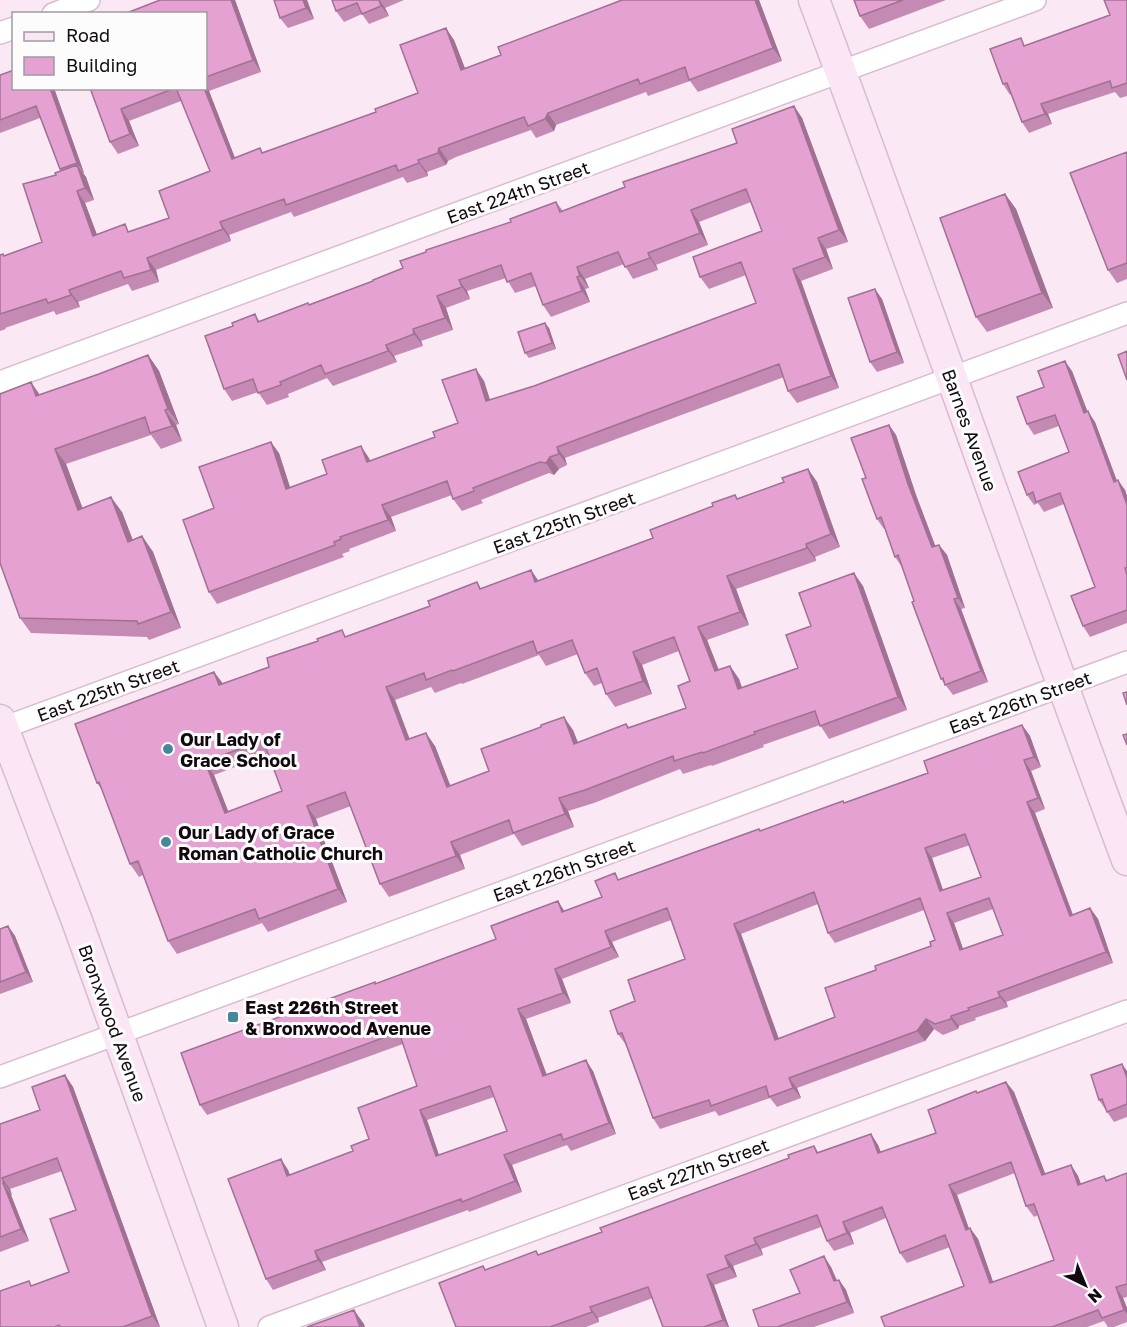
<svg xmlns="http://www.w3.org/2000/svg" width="1127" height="1327" font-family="'Golos Text',sans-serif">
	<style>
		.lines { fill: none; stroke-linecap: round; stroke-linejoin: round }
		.street-casing { stroke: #d9bbd0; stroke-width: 24 }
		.secondary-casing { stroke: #d9bbd0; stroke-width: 33 }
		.street { stroke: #fff; stroke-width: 21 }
		.secondary { stroke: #fae6f4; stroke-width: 30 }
		.wall { fill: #c48ab4; fill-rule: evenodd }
		.shaded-wall { fill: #a07192 }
		.building { fill: #e4a1d1; stroke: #a07192; stroke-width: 1.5; fill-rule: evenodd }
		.poi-dot { fill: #468899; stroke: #fcfcfc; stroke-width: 2 }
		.labels { text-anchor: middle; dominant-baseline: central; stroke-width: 6; stroke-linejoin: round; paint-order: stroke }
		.street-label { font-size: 18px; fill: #120910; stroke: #fcfcfc }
		.poi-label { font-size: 18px; font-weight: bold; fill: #120910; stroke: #fcfcfc; text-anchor: start }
	</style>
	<rect width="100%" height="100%" fill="#fbe8f5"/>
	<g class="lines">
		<g class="street-casing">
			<path id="street" d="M53,14L89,0
				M0,33L14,28
				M0,382L1035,0
				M0,729L1127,313
				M0,1077L1127,662
				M269,1327L1127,1011"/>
		</g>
		<g class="secondary-casing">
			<path id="secondary" d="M814,0C921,286 1020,574 1127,860
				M0,720L77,921L223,1327"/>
		</g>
		<use href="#street" class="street"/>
		<use href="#secondary" class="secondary"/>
	</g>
	<path class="wall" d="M160,0H235L261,72L209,91L235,158L264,153L376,112L418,93L454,40L465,68L759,0L782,61L698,92L690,81L648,96L646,92L556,125L554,131L536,138L531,130L456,157L448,161L446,165L427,172L428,176L407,183L403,177L294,217L291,212L229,235L231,241L156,270L159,282L132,291L128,284L78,302L80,307L56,315L54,311L5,328L6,329L0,331V255H5L42,242L56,175L61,171L40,118L0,133V75L54,88L84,173H83L86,177L94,200L85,203L97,235L130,231L169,218L210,171L181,101L129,121L139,146L118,154L110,142L90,88H206V14Z
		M274,0H307L314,19L288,28L280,18Z
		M332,0H404L385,8L389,16L369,24L362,14L344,22L336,11Z
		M854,0H946L869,29L860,16Z
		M1127,0V96L1120,98L1115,92L1048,114L1052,124L1029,133L1022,122L1011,94L1010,95L1003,84L1027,46L1110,15Z
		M794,106L802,118L848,242L826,249L833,269L801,281L839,388L797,403L788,391L784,377L565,458L567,465L559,469L554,475L549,473L481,500L483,503L462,511L453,499L452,495L391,517L396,531L349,549L350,551L342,554L344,557L217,604L209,592L214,508L279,453L290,487L369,458L370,461L435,437L458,423L484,381L490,400L534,386L756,303L746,275L709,289L700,277L762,231L751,202L699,222L708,245L656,265L658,270L633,279L624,264L585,279L589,288L585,289L590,302L551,317L543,305L536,286L515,293L506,278L467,291L470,299L446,308L453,330L421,341L423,346L394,356L397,362L333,386L327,378L288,394L289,397L267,405L258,392L232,401L224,389L233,326L255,314L260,322L373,281L556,202L563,211L737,143Z
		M1127,152V279L1117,283L1108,270Z
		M1005,194L1016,209L1053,308L987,332L976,317Z
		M882,299L904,363L877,372L870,362Z
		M549,328L556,349L529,358L525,353Z
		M148,355L159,371L179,424L176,425L182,441L161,449L151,435L66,464L82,508L122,512L133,540L142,536L153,552L181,628L149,640L147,637L31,633L20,618L39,395L99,374Z
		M1072,371L1087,412L1095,422L1117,481L1125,490L1127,496V623L1090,637L1083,626L1095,587L1064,504L1044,512L1038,503L1034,505L1027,495L1069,452L1059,426L1034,435L1027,424L1044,387Z
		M889,425L896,435L916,495L935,546L939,545L947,555L965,608L961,609L988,682L953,695L941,679L914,601L902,567L895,557L885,529H884L877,519L866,478Z
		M808,469L817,482L840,547L815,557L816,561L736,589L749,625L707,640L719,670L730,666L739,679L742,688L798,668L811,626L863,586L907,710L829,739L820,725L763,745L764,747L712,766L711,765L683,774L680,769L594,803L568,811L574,827L522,846L514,834L460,855L465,869L389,897L380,884L351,806L316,819L347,902L268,932L262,923L177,954L168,941L143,875L139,877L130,864L102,790L97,783L214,672L223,684L430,606L477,582L481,589L531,570L538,581L653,538L735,495L738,499L784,482ZM679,651L690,681L686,708L629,727L626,724L578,742L573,730L489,771L450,786L435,746L409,739L395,700L431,687L435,693L461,683L462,684L539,655L546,666L578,654L585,673L594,686L602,683L606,694L615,707L652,694L642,665ZM269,754L282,791L228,811L214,775Z
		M1022,725L1030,736L1041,767L1031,771L1045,809L1035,813L1073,915L1090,908L1098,919L1113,963L1006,1002L1008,1007L975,1018L976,1020L959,1026L958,1029L943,1035L934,1029L925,1041L797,1088L801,1098L777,1107L770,1098L719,1116L715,1111L660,1129L653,1118L626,1045L618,1034L635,1001L685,959L671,920L612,942L619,957L562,979L571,1003L526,1019L546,1075L593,1071L616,1134L571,1151L567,1145L512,1165L522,1192L469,1212L468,1210L322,1262L326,1270L273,1290L266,1279L281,1159L288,1170L290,1175L353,1151L369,1139L417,1086L403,1044L207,1115L200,1105L376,984L496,939L602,897L619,879L759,829L760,831L843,801L845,803L928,773ZM970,845L981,877L943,890L932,858ZM818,904L828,933L835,943L924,910L935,940L931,946L876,970L835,1017L778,1039L741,934ZM993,909L1003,935L963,949L954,923ZM494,1097L507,1131L439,1155L427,1120Z
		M8,926L15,936L33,982L0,994V929Z
		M1127,1071V1117L1114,1122L1099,1100Z
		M65,1075L73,1087L160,1327H0L33,1286L69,1272L76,1210L62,1171L10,1189L12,1195H11L29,1241L0,1252V1124L40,1110Z
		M1006,1082L1014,1092L1045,1174L1071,1165L1078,1176L1081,1184L1104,1176L1107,1180L1127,1173V1297L1123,1298L1127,1308V1322L1114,1327H1108L1104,1321L1087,1327H885L964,1286L950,1247L907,1263L900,1253L886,1218L850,1233L854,1244L834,1251L827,1241L821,1227L761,1249L763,1255L733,1266L737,1277L714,1285L729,1327H663L653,1298L598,1318L599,1322L586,1327H456L483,1266L486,1270L539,1255L602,1232L789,1158L814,1146L818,1152L871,1134L878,1145L881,1152L936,1133L978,1093ZM1015,1173L1026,1206L1034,1217L1038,1215L1054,1260L993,1282L978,1239L970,1228L969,1229L957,1195Z
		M831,1267L837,1280H839L846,1290L854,1313L814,1327H759Z"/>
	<path class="shaded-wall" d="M231,0H235L261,72L253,60Z
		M303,0H307L314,19L306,8Z
		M379,0L385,8L389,16L381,6Z
		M755,0H759L782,61L773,48Z
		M446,28L454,40L470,82L461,70Z
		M206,86L209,91L240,171L232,159L204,88H206Z
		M50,88H54L84,173L77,163Z
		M1041,104L1048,114L1052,124L1045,114Z
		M794,106L802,118L848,242L839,230Z
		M121,109L129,121L139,146L130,134Z
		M548,113L556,125L554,131L545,119Z
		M439,148L448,161L446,165L438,153Z
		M418,160L427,172L428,176L419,163Z
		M77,165L86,177L94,200L85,188Z
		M77,191L85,203L102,248L93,236Z
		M1005,194L1016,209L1053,308L1042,293Z
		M691,210L699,222L708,245L700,233Z
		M220,222L229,235L231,241L223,229Z
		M818,238L826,249L833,269L825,257Z
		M648,253L656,265L658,270L650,258Z
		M147,258L156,270L159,282L151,270Z
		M577,267L585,279L589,288L580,276Z
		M793,269L801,281L839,388L831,376Z
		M577,277L585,289L590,302L582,291Z
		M459,280L467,291L470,299L462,287Z
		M875,289L882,299L904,363L897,352Z
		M69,290L78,302L80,307L71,295Z
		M437,296L446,308L453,330L445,318Z
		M545,323L549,328L556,349L552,343Z
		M413,329L421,341L423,346L414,334Z
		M386,345L394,356L397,362L388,351Z
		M148,355L159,371L179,424L168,409Z
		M1065,361L1072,371L1092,423L1084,413Z
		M476,369L484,381L494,413L486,401Z
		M31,382L42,398L36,396Z
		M165,410L176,425L182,441L172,426Z
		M1088,411L1095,422L1121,492L1114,482Z
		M889,425L896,435L916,495L940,558L932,547L908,484Z
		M271,442L279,453L294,500L286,489Z
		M361,446L369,458L375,474L367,462Z
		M557,447L565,458L567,465L559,454Z
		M55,449L66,464L89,525L78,510Z
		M550,457L559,469L554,475L546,463Z
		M808,469L817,482L840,547L831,534Z
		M1118,480L1125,490L1127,496V505Z
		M111,497L122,512L139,557L128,542Z
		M382,505L391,517L396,531L388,520Z
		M142,536L153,552L181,628L171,612Z
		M806,544L815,557L816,561L807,548Z
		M939,545L947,555L965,608L958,598Z
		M531,570L540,583L535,582Z
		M854,573L863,586L907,710L898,697Z
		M727,576L736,589L749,625L740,612Z
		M954,599L961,609L988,682L981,671Z
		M698,627L707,640L724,684L715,671Z
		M633,652L642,665L652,694L643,681Z
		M730,666L739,679L747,702L738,689Z
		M214,672L224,685H219Z
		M386,687L395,700L415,753L406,740Z
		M564,717L573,730L583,757L574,744Z
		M1022,725L1030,736L1041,767L1034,757Z
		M426,733L435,746L456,800L447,787Z
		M1024,760L1031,771L1045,809L1038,798Z
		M205,762L214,775L234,826L225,813Z
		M559,798L568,811L574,827L565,814Z
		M1027,802L1035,813L1077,926L1070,916Z
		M307,806L316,819L347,902L338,889Z
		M451,842L460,855L465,869L456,856Z
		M925,848L932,858L947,902L940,891Z
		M558,901L565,912H562Z
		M1090,908L1098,919L1113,963L1106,952Z
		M947,913L954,923L967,960L960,950Z
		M734,924L741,934L783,1050L775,1040Z
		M8,926L15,936L33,982L26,972Z
		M605,931L612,942L619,957L611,947Z
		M555,969L562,979L571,1003L563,993Z
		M998,992L1006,1002L1008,1007L1000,997Z
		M518,1009L526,1019L551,1086L543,1076Z
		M951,1016L959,1026L958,1029L951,1019Z
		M926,1019L934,1029L925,1041L917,1031Z
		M586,1060L593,1071L616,1134L609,1123Z
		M1122,1064L1127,1071V1078Z
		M65,1075L73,1087L160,1327L152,1316Z
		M789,1078L797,1088L801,1098L793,1088Z
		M1006,1082L1014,1092L1050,1186L1042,1175Z
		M420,1110L427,1120L443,1167L436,1156Z
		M871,1134L878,1145L885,1164L878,1153Z
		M504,1155L512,1165L522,1192L515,1181Z
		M281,1159L288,1170L294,1186L287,1176Z
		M1071,1165L1078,1176L1085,1196L1078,1185Z
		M2,1178L10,1189L12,1195L4,1183Z
		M3,1183L11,1195L29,1241L21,1229Z
		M949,1185L957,1195L973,1240L966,1230Z
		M843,1222L850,1233L854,1244L847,1233Z
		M970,1228L978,1239L997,1293L990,1283Z
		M754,1238L761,1249L763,1255L756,1244Z
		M315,1251L322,1262L326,1270L318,1260Z
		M725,1256L733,1266L737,1277L729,1267Z
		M824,1256L831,1267L841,1292L834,1281Z
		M707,1275L714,1285L729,1327H728L723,1320Z
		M839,1280L846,1290L854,1313L847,1302Z
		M1116,1287L1123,1298L1127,1308V1314L1124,1310Z
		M590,1307L598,1318L599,1322L592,1312Z
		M354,1310L364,1324L365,1327H360Z"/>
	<path class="building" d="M160,0H231L253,60L206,77V14H124Z
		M274,0H303L306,8L280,18Z
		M332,0H379L381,6L362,14L357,3L336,11Z
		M622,0H755L773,48L689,80L685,67L640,84L638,79L548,113L545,119L528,126L524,117L448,145L439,148L438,153L418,160L419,163L398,171L396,165L286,205L284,199L220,222L223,229L147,258L151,270L124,278L121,271L69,290L71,295L48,303L46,299L0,314V255L3,254L4,256L42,242L23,184L56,175L55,173L77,165L85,188L77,191L93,236L125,224L128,232L169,218L159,191L210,171L176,88H204L232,159L260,148L262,153L376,112L375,109L418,93L400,45L446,28L461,70L501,55L498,47Z
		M854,0H903L860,16Z
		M1104,0H1127V83L1112,88L1110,81L1041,104L1045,114L1022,122L1007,83L1003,84L990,49L1021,38L1024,46L1110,15Z
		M14,70V88H50L77,163L60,169L36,106L0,120V75Z
		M90,88H175L121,109L130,134L110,142Z
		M794,106L839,230L818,238L825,257L793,269L831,376L788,391L779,364L557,447L559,454L550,457L546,463L540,462L473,488L474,491L453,499L447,481L382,505L388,520L340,537L341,539L334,542L335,545L209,592L183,520L214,508L199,467L271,442L286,489L327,474L322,460L361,446L367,462L435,437L433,432L458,423L442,380L476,369L486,401L534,386L756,303L741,262L700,277L693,257L762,231L746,189L691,210L700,233L648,253L650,258L625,267L618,252L577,267L580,276L577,277L582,291L543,305L531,273L507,282L501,265L459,280L462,287L437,296L445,318L413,329L414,334L386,345L388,351L325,374L321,365L280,382L281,385L258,393L253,379L224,389L205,336L233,326L232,323L255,314L258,322L308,303L309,305L373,281V280L403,268L400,261L426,252V250L511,222L510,219L556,202L560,212L625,187L623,182L737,143L732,129Z
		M1127,152V263L1108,270L1070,173Z
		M1005,194L1042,293L976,317L940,218Z
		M875,289L897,352L870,362L848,298Z
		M545,323L552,343L525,353L518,332Z
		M1127,351V380L1118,355Z
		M148,355L168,409L165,410L172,426L150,433L145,417L55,449L78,510L111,497L128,542L142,536L171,612L138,624L137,621L20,618L0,563V394L31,382L36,396L99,374Z
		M1065,361L1084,413L1088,411L1114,482L1118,480L1127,505V567L1125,568L1127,575V610L1083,626L1071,596L1095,587L1060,493L1036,502L1033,492L1027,495L1018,472L1069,452L1055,415L1027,424L1017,397L1044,387L1038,371Z
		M889,425L908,484L932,547L939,545L958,598L954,599L981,671L945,685L943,678L941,679L912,602L914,601L898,555L895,557L881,517L877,519L862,479L866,478L851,438Z
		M808,469L831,534L806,544L807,548L727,576L740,612L698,627L715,671L730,666L738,689L798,668L786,635L811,626L799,593L854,573L898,697L820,726L815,711L754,732L755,734L703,753L702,752L674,761L673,756L585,790L559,798L565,814L513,833L509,820L451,842L456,856L380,884L345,792L307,806L338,889L259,919L255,909L168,941L138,861L130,864L99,782L97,783L75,724L214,672L219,685L269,667L267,658L318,641L317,639L342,630L345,637L430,606L428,601L477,582L480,589L531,570L535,582L653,538L650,530L713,506L712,503L735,495L737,499L784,482L782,478ZM674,637L690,681L678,686L686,708L628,728L626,724L574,744L564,717L541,725V727L481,749L489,771L447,787L426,733L406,740L386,687L424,673L426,680L452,670L453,671L533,641L537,653L572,640L585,673L597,668L606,694L643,681L633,652ZM263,740L282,791L225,813L205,762Z
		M1127,692V705L1123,693Z
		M1022,725L1034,757L1024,760L1038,798L1027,802L1070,916L1090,908L1106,952L998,992L1000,997L968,1008L969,1010L951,1016V1019L935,1024L926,1019L917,1031L789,1078L793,1088L769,1097L766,1086L711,1106L709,1100L653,1118L622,1033L618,1034L610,1011L635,1001L628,980L685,959L667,908L605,931L611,947L555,969L563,993L518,1009L543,1076L586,1060L609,1123L563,1140L561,1134L504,1155L515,1181L462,1202L461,1199L315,1251L318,1260L266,1279L228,1179L281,1159L287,1176L353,1151L351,1146L369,1139L358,1108L417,1086L399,1032L200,1105L181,1053L375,982V984L496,939L491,926L558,901L562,912L602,897L595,881L615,873L618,880L759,829L760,831L843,801L844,803L928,773L924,761ZM965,834L981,877L940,891L925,848ZM814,892L828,933L920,898L935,940L930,942L931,946L875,966L876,970L825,988L835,1017L775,1040L734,924ZM989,898L1003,935L960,950L947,913ZM490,1086L507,1131L436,1156L420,1110Z
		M1127,734V745L1123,735Z
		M8,926L26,972L0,982V929Z
		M1122,1064L1127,1078V1104L1107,1112L1102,1099L1099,1100L1091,1075Z
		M65,1075L152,1316L123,1327H60L59,1325L55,1327H0V1291L29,1281L31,1286L69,1272L50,1219L76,1210L57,1158L2,1178L4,1183H3L21,1229L0,1237V1124L40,1110L32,1087Z
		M1006,1082L1042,1175L1071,1165L1078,1185L1104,1176L1106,1181L1127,1173V1284L1116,1287L1124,1310L1102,1318L1098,1310L1052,1327H885L881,1317L964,1286L945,1235L900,1253L882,1207L843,1222L847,1233L827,1241L817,1215L754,1238L756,1244L725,1256L729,1267L707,1275L723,1320L704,1327H663L648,1287L590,1307L592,1312L550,1327H456L439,1283L483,1266L485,1270L536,1251L538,1255L602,1232L600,1228L789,1158L788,1155L814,1146L817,1153L871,1134L878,1153L936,1133L928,1110L976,1091L977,1093ZM1011,1162L1026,1206L1034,1204L1054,1260L990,1283L970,1228L966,1230L949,1185Z
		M824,1256L834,1281L839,1280L847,1302L777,1327H759L753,1310L800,1293L790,1270Z
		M354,1310L360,1327H307Z"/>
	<g class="poi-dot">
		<circle cx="168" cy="749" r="6"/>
		<circle cx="166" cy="842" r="6"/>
		<rect x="227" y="1011" width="12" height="12" rx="3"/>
	</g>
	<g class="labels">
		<g class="street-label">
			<text transform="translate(518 192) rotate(-20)">East 224th Street</text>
			<text transform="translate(970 430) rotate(70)">Barnes Avenue</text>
			<text transform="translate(564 522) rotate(-20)">East 225th Street</text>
			<text transform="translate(108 690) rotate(-20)">East 225th Street</text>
			<text transform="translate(1020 702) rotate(-20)">East 226th Street</text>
			<text transform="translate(564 870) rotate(-20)">East 226th Street</text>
			<text transform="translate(113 1023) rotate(70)">Bronxwood Avenue</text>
			<text transform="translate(698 1169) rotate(-20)">East 227th Street</text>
		</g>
		<g class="poi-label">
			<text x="180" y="739">Our Lady of<tspan x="180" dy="21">Grace School</tspan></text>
			<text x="178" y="832">Our Lady of Grace<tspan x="178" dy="21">Roman Catholic Church</tspan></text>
			<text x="245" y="1007">East 226th Street<tspan x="245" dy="21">&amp; Bronxwood Avenue</tspan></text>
		</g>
	</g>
	<rect x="12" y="12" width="195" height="78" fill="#fcfcfc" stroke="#9e9b9e" stroke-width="1.5"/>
	<rect x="24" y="32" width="30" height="9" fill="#fae6f4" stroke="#9e9b9e" stroke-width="1.5"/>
	<text x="66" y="42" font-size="18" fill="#120910">Road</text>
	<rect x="24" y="57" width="30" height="18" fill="#e4a1d1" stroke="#9e9b9e" stroke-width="1.5"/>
	<text x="66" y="72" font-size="18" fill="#120910">Building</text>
	<g transform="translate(1085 1285) rotate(137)" stroke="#fcfcfc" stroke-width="4.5" paint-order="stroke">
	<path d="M0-4.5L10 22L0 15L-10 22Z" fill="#120910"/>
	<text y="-9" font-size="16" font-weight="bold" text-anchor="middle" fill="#120910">N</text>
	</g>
</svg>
